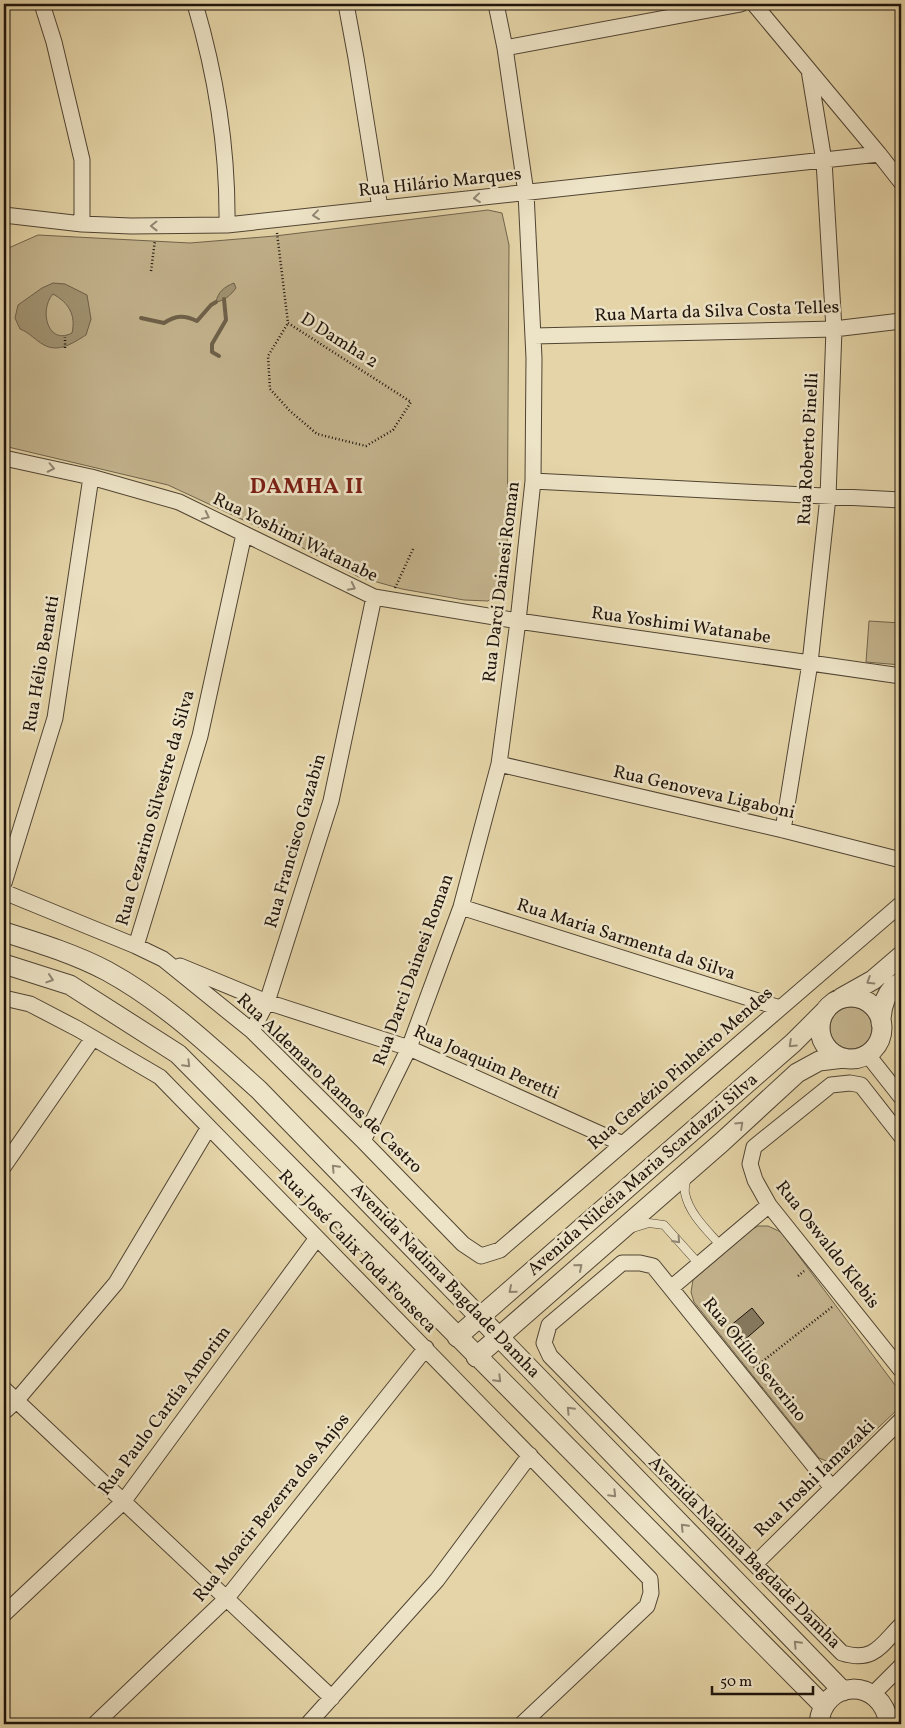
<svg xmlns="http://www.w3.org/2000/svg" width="905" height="1728" font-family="Vollkorn,serif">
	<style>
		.green { fill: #c3b38d; stroke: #71644c }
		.water { fill: #a19372; stroke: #6d6049; fill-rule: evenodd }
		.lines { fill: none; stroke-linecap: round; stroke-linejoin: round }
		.stream { stroke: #6d6049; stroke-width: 4 }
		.building { fill: #85785d; stroke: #1f140c }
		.service-casing { stroke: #504433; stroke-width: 9 }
		.minor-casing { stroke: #504433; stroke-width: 17 }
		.tertiary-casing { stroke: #504433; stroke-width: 21 }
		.path { stroke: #1f140c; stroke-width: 2.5; stroke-dasharray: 1 2.5; stroke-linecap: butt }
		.service { stroke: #ede3c6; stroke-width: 8 }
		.minor { stroke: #ede3c6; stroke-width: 15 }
		.tertiary { stroke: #ede3c6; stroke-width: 19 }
		.oneway { stroke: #908672 }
		.labels { text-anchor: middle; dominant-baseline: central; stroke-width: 5; stroke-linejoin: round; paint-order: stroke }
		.street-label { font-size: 18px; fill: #1f140c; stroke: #ede3c6 }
		.district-label { font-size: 22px; font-weight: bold; letter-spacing: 1px; fill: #7a1f14; stroke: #ede3c6 }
	</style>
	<rect width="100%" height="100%" fill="#e4d4a7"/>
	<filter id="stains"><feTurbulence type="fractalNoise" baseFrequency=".004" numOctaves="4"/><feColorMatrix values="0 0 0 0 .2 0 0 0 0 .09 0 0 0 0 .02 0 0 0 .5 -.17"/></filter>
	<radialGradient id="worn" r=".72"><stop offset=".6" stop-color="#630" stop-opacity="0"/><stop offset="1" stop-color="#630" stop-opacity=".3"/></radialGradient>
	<path class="green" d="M488,210L502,213L509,245L507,580L499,592L488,601L464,600L402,589L359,577L297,545L168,485L4,446V250L38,235L190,243L275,236Z
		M869,621L901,623V665L866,662Z
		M830 1028a21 21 0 1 1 42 0a21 21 0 1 1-42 0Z
		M758,1226H768L781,1232L901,1393L899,1408L842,1462H829L819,1458L694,1302L691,1292L693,1280L753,1229Z"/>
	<path class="water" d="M53,283L65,284L87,295L91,319L86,335C73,343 59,353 44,345C35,340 30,333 20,329L15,318L18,305L42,288ZM53,294C69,303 76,315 72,333C47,346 39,309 53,294Z
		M234,283L236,288C231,295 224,301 216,302C218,292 224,287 234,283Z"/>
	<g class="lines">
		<path class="stream" d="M141,318L164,323C176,315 184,315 197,321L211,305L216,302
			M219,356L212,352V344L226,320L224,299"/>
	</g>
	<path class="building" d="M752,1308L764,1323L742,1342L730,1326Z"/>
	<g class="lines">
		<g class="service-casing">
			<path id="service" d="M687,1177C686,1182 684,1188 685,1193C689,1214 708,1231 721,1246
				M633,1228L649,1223L664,1225L699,1264"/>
		</g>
		<g class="minor-casing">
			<path id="minor" d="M42,4L54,42L82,160V224
				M195,4C216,75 228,152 227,225
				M346,4L356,58L380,208
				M754,4L879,154L901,182
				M505,48L741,4
				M4,215L82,224L131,226L227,225L879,154
				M533,336L834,329L901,321
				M4,458L91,477L179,502L374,597L518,621L901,676
				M533,481L901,500
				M499,764L783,830L901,860
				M783,830L810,663L828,497L834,329L824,161L809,70
				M4,883L55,718L91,477
				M4,892L136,946L163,959L252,1031L363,1141L463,1244L481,1256L500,1250L901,904
				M461,907L780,1008
				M136,946L200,736L244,534
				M180,966L267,1002L409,1048L623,1144
				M4,998L30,1004L78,1029L160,1077L650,1579L651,1593L647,1606L522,1724
				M252,1031L267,1002L331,801L374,597
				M867,1054L901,1097
				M901,1136L861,1085L850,1083L831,1085L754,1147L750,1164L755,1180L769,1205L901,1370
				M363,1141L409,1048L461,907L499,764L518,621L533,481L534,358L526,193L505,48L496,4
				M4,1166L93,1038
				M671,1288L769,1205
				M4,1389L332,1698
				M4,1412L16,1401L116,1283L209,1127
				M832,1488L653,1266L640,1263H622L549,1325L544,1343L550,1356L842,1653C874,1663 881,1645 901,1625
				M755,1564L901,1420
				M4,1614L123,1502L317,1238
				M873,1694L901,1666
				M95,1724L226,1599L426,1348
				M308,1724L437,1580L530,1455"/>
		</g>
		<g class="tertiary-casing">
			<path id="tertiary" d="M4,932C39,943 75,954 107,971C164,1002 211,1047 259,1090L843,1691
				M4,964L70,985L178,1054L824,1706
				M820 1028a31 31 0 1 1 62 0a31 31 0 1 1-62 0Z
				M841,998L873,980L901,956
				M881,1023C881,1007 886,989 901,982
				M457,1337L793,1043L826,1010
				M476,1357L722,1142L797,1073L819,1061L844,1058
				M819,1724C822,1679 882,1676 889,1724"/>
		</g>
		<path class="path" d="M277,233L288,323
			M151,271L155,240
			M288,323L411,402L393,430L366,446L317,434L290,411L270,389L268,356Z
			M65,348V337
			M395,588L414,547
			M798,1276L804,1271
			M734,1343L739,1339
			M754,1368L832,1307"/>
		<use href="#service" class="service"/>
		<use href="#minor" class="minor"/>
		<use href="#tertiary" class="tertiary"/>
	</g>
	<defs><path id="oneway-chevron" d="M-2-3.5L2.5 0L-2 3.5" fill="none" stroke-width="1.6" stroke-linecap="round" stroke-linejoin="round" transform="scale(1.25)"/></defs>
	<g class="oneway">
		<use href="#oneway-chevron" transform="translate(477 198) rotate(174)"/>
		<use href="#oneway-chevron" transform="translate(316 215) rotate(173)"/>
		<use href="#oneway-chevron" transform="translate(154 226) rotate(179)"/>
		<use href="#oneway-chevron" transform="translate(51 468) rotate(12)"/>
		<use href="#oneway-chevron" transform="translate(206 516) rotate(26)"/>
		<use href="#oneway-chevron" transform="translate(352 587) rotate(27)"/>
		<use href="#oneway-chevron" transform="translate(50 979) rotate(18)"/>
		<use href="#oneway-chevron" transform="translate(870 981) rotate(148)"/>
		<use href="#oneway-chevron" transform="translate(792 1044) rotate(137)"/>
		<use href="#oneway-chevron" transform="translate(187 1064) rotate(45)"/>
		<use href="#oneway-chevron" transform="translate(740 1125) rotate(-43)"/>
		<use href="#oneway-chevron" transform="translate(335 1168) rotate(-134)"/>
		<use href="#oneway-chevron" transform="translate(677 1240) rotate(48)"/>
		<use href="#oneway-chevron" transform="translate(579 1267) rotate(-41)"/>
		<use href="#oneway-chevron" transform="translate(512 1290) rotate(139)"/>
		<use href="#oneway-chevron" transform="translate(498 1379) rotate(45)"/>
		<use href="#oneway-chevron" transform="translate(570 1410) rotate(-134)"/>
		<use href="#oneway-chevron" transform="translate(613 1494) rotate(45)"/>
		<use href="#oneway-chevron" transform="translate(684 1527) rotate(-134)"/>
		<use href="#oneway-chevron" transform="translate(797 1644) rotate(-134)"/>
	</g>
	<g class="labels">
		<g class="street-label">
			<text transform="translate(440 183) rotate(-6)">Rua Hilário Marques</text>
			<text transform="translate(717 312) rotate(-2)">Rua Marta da Silva Costa Telles</text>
			<text transform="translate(339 341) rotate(32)">D Damha 2</text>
			<text transform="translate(809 449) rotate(-87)">Rua Roberto Pinelli</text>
			<text transform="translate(295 538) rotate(26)">Rua Yoshimi Watanabe</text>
			<text transform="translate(502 582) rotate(-83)">Rua Darci Dainesi Roman</text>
			<text transform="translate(681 626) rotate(8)">Rua Yoshimi Watanabe</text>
			<text transform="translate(42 664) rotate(-80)">Rua Hélio Benatti</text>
			<text transform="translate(704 793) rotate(13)">Rua Genoveva Ligaboni</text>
			<text transform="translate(156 808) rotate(-74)">Rua Cezarino Silvestre da Silva</text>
			<text transform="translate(296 841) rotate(-74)">Rua Francisco Gazabin</text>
			<text transform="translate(626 940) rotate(18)">Rua Maria Sarmenta da Silva</text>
			<text transform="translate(414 970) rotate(-70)">Rua Darci Dainesi Roman</text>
			<text transform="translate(486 1063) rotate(24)">Rua Joaquim Peretti</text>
			<text transform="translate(681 1069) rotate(-41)">Rua Genézio Pinheiro Mendes</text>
			<text transform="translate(329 1084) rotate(44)">Rua Aldemaro Ramos de Castro</text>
			<text transform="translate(643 1175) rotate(-41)">Avenida Nilcéia Maria Scardazzi Silva</text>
			<text transform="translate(827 1245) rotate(52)">Rua Oswaldo Klebis</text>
			<text transform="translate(357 1252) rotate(46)">Rua José Calix Toda Fonseca</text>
			<text transform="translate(445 1281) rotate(46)">Avenida Nadima Bagdade Damha</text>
			<text transform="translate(754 1360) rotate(51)">Rua Otílio Severino</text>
			<text transform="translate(165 1411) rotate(-53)">Rua Paulo Cardia Amorim</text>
			<text transform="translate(815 1479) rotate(-44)">Rua Iroshi Iamazaki</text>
			<text transform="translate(272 1508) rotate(-51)">Rua Moacir Bezerra dos Anjos</text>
			<text transform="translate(744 1553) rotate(45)">Avenida Nadima Bagdade Damha</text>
		</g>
		<g class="district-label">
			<text x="307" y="487">DAMHA II</text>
		</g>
	</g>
	<rect width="905" height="1728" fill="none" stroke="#e4d4a7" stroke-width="20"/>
	<rect x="5" y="5" width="895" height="1718" fill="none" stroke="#1f140c" stroke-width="2.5"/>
	<rect x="10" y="10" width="885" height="1708" fill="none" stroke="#1f140c"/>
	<path d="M712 1686v8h101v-8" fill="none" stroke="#1f140c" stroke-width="2.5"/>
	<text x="720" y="1686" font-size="15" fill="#1f140c" stroke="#ede3c6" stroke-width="4" paint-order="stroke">50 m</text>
	<rect width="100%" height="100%" filter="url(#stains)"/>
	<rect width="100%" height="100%" fill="url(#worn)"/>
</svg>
